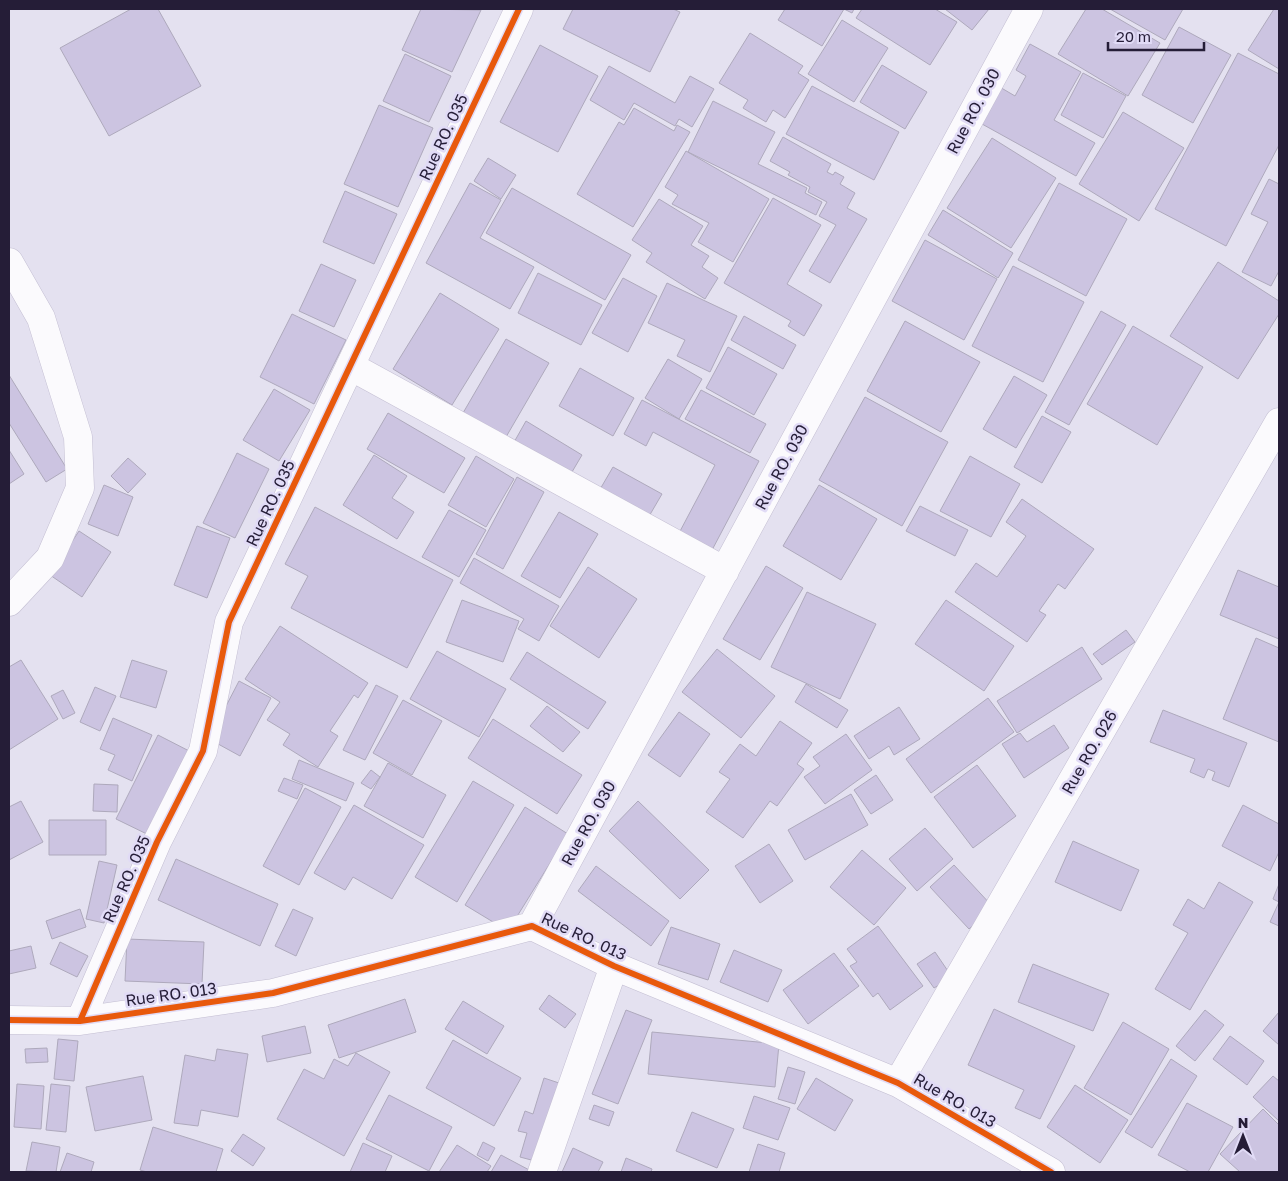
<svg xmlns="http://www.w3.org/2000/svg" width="1288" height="1181" font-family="'Golos Text',sans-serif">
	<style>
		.building { fill: #ccc4e1; stroke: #aea9bc }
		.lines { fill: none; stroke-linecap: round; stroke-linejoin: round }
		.minor-casing { stroke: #c3bed2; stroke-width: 29 }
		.minor { stroke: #fbfafd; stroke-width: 28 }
		.cycleway-casing { stroke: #e1dbf6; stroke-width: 9 }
		.cycleway { stroke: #e8590c; stroke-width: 6 }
		.labels { text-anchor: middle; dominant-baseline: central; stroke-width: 5; stroke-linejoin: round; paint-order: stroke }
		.street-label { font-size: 16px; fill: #251d37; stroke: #e1dbf6 }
	</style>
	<rect width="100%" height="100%" fill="#e4e1f0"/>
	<path class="building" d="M131,9H158L201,86L109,136L60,48Z
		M421,9L481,10L452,72L402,50Z
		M573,9H673L680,12L650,72L563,29Z
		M785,9H854L852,13L844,9L822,46L778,20Z
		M862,9H935L957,22L930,65L856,18Z
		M945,9H989L972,30Z
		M1086,9H1102L1160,43L1128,96L1058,54Z
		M1110,9H1183L1165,40Z
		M1274,9H1279V69L1248,50Z
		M842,20L888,48L854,102L808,74Z
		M1179,27L1231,55L1193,123L1142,95Z
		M750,33L803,66L798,73L809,80L785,118L773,110L766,122L743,108L748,100L719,83Z
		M1030,44L1081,72L1054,120L1095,143L1076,176L982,124L991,108L987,106L998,86L1015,96L1026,76L1016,70Z
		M540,45L598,76L558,152L500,122Z
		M1238,53L1279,74V145L1226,246L1155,209Z
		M405,54L451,76L429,122L383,101Z
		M882,65L927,92L905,129L860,102Z
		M609,66L675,103L690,76L714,89L692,127L679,119L675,126L634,103L624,120L590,100Z
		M1083,73L1126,96L1103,138L1061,115Z
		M812,86L899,132L874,180L786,134Z
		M713,101L775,132L758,164L807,188L805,193L822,202L816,215L688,152Z
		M379,105L433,128L398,207L344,184Z
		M634,108L674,131L677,125L690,132L633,227L577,194L619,122L624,125Z
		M1123,112L1184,148L1139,221L1079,184Z
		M783,137L831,164L827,172L833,175L835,172L844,177L840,184L855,193L847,208L867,219L830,283L809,271L836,225L819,216L827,202L808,192L810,187L788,175L790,172L770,161Z
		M992,138L1056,178L1011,248L947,208Z
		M686,151L769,199L733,262L698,242L709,223L672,204L678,195L665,187Z
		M488,158L516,175L501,199L474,181Z
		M1269,179L1279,184V271L1271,286L1242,272L1268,222L1251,214Z
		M470,183L501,200L480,238L534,267L510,309L426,263Z
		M1059,183L1127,219L1086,296L1018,260Z
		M512,188L631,255L605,300L486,233Z
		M345,191L397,214L374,264L323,242Z
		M773,198L821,225L787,284L822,305L804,336L788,326L791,321L724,283Z
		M659,199L703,226L691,245L709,256L702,267L718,278L705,299L646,262L652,253L632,240Z
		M943,210L1013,253L998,278L928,235Z
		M925,240L997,279L964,340L892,301Z
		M1218,262L1279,301V314L1238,379L1170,336Z
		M321,264L356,280L334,327L299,311Z
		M1013,266L1084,302L1043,382L972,346Z
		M538,273L602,305L581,345L518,313Z
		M623,278L657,296L628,352L592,333Z
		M667,283L737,316L710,372L677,356L685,340L648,323Z
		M440,293L499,329L452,405L393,369Z
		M1101,311L1126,325L1069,425L1045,412Z
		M292,314L346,340L314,404L260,377Z
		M744,316L796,345L783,369L731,340Z
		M905,321L980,362L941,432L867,391Z
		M1133,326L1203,367L1157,445L1087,404Z
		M506,339L549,363L506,437L463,413Z
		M728,347L777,374L754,415L706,388Z
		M668,359L702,379L679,419L645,398Z
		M580,368L634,398L613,436L559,406Z
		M9,375L67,469L46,482L9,423Z
		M1014,376L1047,395L1016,448L983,429Z
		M274,389L310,410L279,461L243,440Z
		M701,390L766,424L750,453L685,419Z
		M865,397L948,442L902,526L819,480Z
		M642,400L759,461L711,552L678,535L715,465L653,432L646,446L624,434Z
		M388,413L465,458L444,493L367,449Z
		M1042,416L1071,432L1042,483L1014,467Z
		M526,421L582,455L569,477L513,444Z
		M9,450L24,474L9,484Z
		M237,453L269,469L235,538L203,523Z
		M374,455L407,476L392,498L414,512L397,539L343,505Z
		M476,456L514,479L486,527L448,505Z
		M970,456L1020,484L991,537L940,511Z
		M128,458L146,474L128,493L111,476Z
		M613,467L662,494L648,518L599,491Z
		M517,477L544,492L503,569L476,554Z
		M104,485L133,497L118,536L88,524Z
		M819,485L877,519L841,580L783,546Z
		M1022,499L1094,549L1065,589L1058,584L1039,611L1046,615L1027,642L955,592L976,563L997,577L1026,536L1006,522Z
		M920,506L968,530L955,556L906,531Z
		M315,507L453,580L407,668L291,608L308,576L285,564Z
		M449,510L486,530L459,577L422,557Z
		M559,512L598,534L560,598L521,576Z
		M197,526L230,538L207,598L174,585Z
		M79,531L111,552L82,597L50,575Z
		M474,558L559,606L539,641L518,629L524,619L460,583Z
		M766,566L803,588L760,660L723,639Z
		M588,567L637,599L599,658L550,626Z
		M1238,570L1279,587V639L1220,615Z
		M807,592L876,624L840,699L771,667Z
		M462,600L519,621L503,662L446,642Z
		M946,600L1014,646L984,691L915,644Z
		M280,626L368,683L358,698L354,695L330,731L338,736L318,767L283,745L290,734L267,720L280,702L245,679Z
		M1126,630L1135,642L1102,665L1093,654Z
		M1256,638L1279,648V742L1223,719Z
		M1082,647L1102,679L1017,733L997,701Z
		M717,649L775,696L741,738L682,692Z
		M437,651L506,689L479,737L410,699Z
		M527,652L606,702L588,729L510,679Z
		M21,660L58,719L9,750V667Z
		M132,660L167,671L156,708L120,697Z
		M239,681L271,698L240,756L209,739Z
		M806,684L848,710L837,728L795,702Z
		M376,685L398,696L365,760L343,750Z
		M95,687L116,696L100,731L80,722Z
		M63,690L75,713L63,719L51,696Z
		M988,698L1014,732L931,793L906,759Z
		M403,700L442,721L412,775L373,753Z
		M547,706L580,732L563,752L530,726Z
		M899,707L920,739L894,755L889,746L869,759L854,736Z
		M1163,710L1247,743L1229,787L1212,780L1215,772L1208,769L1204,778L1190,772L1195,759L1150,742Z
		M679,712L710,734L680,777L648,755Z
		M113,718L152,735L132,781L108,770L115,755L100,749Z
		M493,719L582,775L557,814L468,758Z
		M780,721L812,743L797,764L804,769L777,806L770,801L743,838L706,812L730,779L719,772L740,744L756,756Z
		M1054,725L1069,748L1024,778L1002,744L1020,733L1027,742Z
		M846,734L872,770L825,804L804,777L820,766L813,757Z
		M158,735L195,754L153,837L116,819Z
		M299,760L354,783L346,801L292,779Z
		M388,763L446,795L423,838L364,806Z
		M977,765L1016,816L973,848L934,797Z
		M371,770L380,777L371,789L361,783Z
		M876,775L893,800L871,814L854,790Z
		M284,778L303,785L297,799L278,791Z
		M473,781L514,805L457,902L415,877Z
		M94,784L118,785L117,812L93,811Z
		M305,788L341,807L299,885L263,866Z
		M851,794L868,825L805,860L788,830Z
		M21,801L43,842L9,860V807Z
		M638,801L709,870L680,899L609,831Z
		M354,805L424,845L392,899L353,877L345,890L314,873Z
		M1243,805L1279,824V852L1270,871L1222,846Z
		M525,807L568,834L508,931L465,905Z
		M49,820H106V855H49Z
		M925,828L953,859L917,891L889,859Z
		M1073,841L1139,870L1121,911L1055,882Z
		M769,844L793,881L760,903L735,866Z
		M862,850L906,888L874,925L830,887Z
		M176,859L278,904L260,946L158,900Z
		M99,861L117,865L104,923L86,919Z
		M954,865L993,907L969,929L930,887Z
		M596,866L669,921L651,946L578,891Z
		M1219,882L1253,902L1190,1010L1155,989L1188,933L1173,925L1188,899L1204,909Z
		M1279,884V926L1270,922L1279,902L1273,899Z
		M80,909L86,927L52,939L46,921Z
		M293,909L313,918L296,956L275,946Z
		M878,926L923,986L890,1010L878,993L873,997L850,966L857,962L847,949Z
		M671,927L720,944L708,980L658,964Z
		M127,939L204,942L202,984L125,981Z
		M60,942L88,956L77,977L50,964Z
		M31,946L36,968L9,974V951Z
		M734,950L782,970L768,1002L720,982Z
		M935,952L952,977L934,988L917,964Z
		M834,953L859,986L808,1024L783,990Z
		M1033,964L1109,994L1093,1031L1018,1002Z
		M549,995L576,1014L565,1028L539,1009Z
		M405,999L416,1032L339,1058L328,1025Z
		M463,1001L504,1026L487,1054L445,1029Z
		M994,1009L1075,1046L1040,1119L1015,1108L1024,1090L968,1065Z
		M626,1010L652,1020L618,1104L592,1094Z
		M1205,1010L1224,1025L1195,1061L1176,1046Z
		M1279,1012V1045L1263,1031Z
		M1123,1022L1169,1049L1131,1115L1084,1088Z
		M305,1026L311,1053L267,1062L262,1036Z
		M652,1032L779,1044L775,1087L648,1074Z
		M1230,1036L1264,1061L1247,1085L1213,1059Z
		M58,1039L78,1041L74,1081L54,1079Z
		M453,1040L521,1078L494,1126L426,1088Z
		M47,1048L48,1062L26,1063L25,1049Z
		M217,1049L248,1054L238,1117L201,1110L198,1126L174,1123L185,1055L215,1061Z
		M356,1053L390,1072L344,1156L277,1119L304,1069L324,1079L334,1059L348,1066Z
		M1171,1059L1197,1076L1152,1148L1125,1132Z
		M788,1067L805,1072L795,1104L778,1099Z
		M143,1076L152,1120L95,1131L86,1087Z
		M1273,1076L1279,1081V1121L1253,1097Z
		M544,1078L559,1083L535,1161L520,1157L527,1133L518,1131L525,1111L533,1114Z
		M816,1078L853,1100L835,1131L797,1109Z
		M17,1084L44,1086L41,1129L14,1127Z
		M51,1084L70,1086L66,1132L46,1130Z
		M1075,1085L1128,1120L1100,1163L1047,1127Z
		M389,1095L452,1127L429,1171L366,1139Z
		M754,1096L790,1108L778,1140L743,1128Z
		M1187,1103L1233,1127L1208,1172H1190L1158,1155Z
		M594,1105L614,1112L609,1126L589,1119Z
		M1263,1109L1279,1125V1172H1240L1220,1154Z
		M692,1112L734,1129L717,1168L676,1151Z
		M153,1127L223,1149L216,1172H147L140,1170Z
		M243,1134L265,1148L253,1166L231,1151Z
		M32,1142L60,1147L56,1172L26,1171Z
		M483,1142L495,1148L488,1161L477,1155Z
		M363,1143L392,1156L385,1172H350Z
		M758,1144L785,1153L779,1172H749Z
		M457,1145L491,1166L487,1172H439Z
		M573,1148L603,1162L598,1172H562Z
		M67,1153L94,1162L91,1172H60Z
		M501,1155L533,1172H491Z
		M626,1158L652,1169L651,1172H621Z"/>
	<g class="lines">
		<g class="minor-casing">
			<path id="minor" d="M9,262L41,318L78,437L80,488L50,558L9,602
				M350,366L725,571
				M532,926L1029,9
				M9,1020L80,1021L273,993L532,926L614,966L898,1083L1051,1172
				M80,1021L157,842L203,751L229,622L519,9
				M898,1083L1279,422
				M542,1172L614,966"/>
		</g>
		<use href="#minor" class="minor"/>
		<g class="cycleway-casing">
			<path id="cycleway" d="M9,1020L80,1021L273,993L532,926L614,966L898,1083L1051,1172
				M80,1021L157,842L203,751L229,622L519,9"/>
		</g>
		<use href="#cycleway" class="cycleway"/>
	</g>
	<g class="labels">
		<g class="street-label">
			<text transform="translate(973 111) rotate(-62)">Rue RO. 030</text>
			<text transform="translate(443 137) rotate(-65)">Rue RO. 035</text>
			<text transform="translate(781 467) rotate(-62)">Rue RO. 030</text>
			<text transform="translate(270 503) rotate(-65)">Rue RO. 035</text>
			<text transform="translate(1089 752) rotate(-60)">Rue RO. 026</text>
			<text transform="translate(588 823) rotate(-61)">Rue RO. 030</text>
			<text transform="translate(126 879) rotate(-66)">Rue RO. 035</text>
			<text transform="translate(584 936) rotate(25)">Rue RO. 013</text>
			<text transform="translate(171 994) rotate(-8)">Rue RO. 013</text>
			<text transform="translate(955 1100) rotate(30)">Rue RO. 013</text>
		</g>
	</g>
	<rect width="1288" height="1181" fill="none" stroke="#251d37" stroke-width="20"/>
	<g transform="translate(1243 1136)" stroke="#e1dbf6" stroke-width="4" paint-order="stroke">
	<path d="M0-4L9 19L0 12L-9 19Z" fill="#251d37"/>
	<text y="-8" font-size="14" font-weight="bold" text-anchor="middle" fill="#251d37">N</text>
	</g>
	<path d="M1108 42v8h96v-8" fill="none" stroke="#251d37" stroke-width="2.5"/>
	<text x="1116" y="42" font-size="15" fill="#251d37" stroke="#e1dbf6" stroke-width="4" paint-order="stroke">20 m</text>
</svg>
